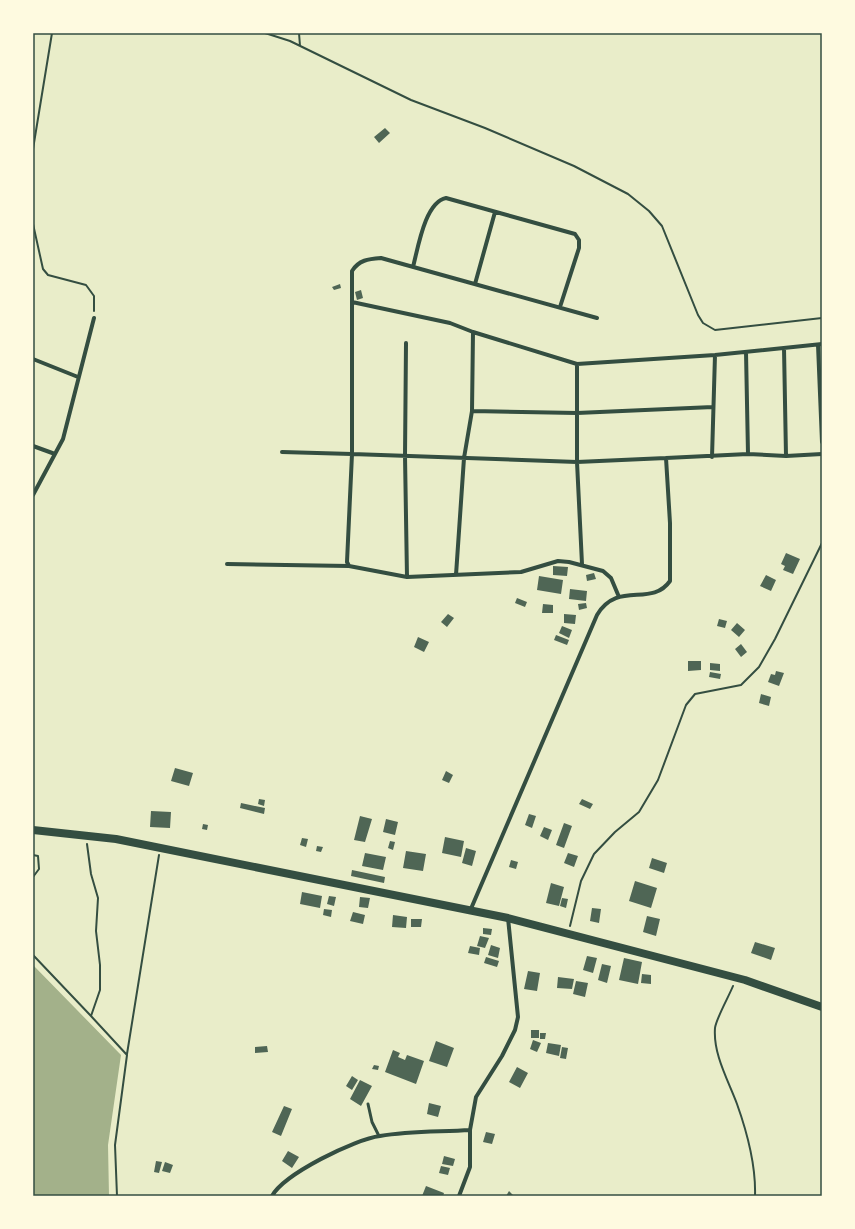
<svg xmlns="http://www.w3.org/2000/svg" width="855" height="1229" font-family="Merriweather,serif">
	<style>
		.water { fill: #a3b18a }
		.building { fill: #4f6655 }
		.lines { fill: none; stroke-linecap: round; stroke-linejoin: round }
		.path { stroke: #344e41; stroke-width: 2 }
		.service { stroke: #344e41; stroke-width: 3 }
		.minor { stroke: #344e41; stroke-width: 4 }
		.secondary { stroke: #344e41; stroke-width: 8 }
		.neatline { fill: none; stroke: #344e41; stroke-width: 1.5 }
	</style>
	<rect width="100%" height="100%" fill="#e9edc9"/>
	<path class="water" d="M33,965L121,1055L108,1145L109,1196H33Z"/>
	<path class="building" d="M385,128L390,133L379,143L374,137Z
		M340,284L341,288L334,290L332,287Z
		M361,290L363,298L357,300L355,292Z
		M786,553L800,559L793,574L783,570L785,566L781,564Z
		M553,566L568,567L567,576L553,575Z
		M594,573L596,579L587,581L586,575Z
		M766,575L776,580L771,591L760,586Z
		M539,576L563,580L561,594L537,590Z
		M570,589L587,591L586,601L569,599Z
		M517,598L527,602L525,607L515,603Z
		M586,603L587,608L579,610L578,604Z
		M543,604L553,605V613H542Z
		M448,614L454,618L447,627L441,622Z
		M564,614L576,615L575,624L564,623Z
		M719,619L727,621L725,628L717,626Z
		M737,623L745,630L739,637L731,630Z
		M562,626L572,630L569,638L559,633Z
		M556,635L569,640L567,645L554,640Z
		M418,637L429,642L424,652L414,647Z
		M741,644L747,652L741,657L735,649Z
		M688,661H701V670L688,671Z
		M710,663L720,664V671L710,670Z
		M776,671L784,673L779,686L768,682L771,674L775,675Z
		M710,672L721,674L720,679L709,677Z
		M761,694L771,697L769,706L759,703Z
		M175,768L193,773L189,786L171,781Z
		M446,771L453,775L449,783L442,780Z
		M259,799L265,800L264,806L258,804Z
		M582,799L593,804L590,809L579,804Z
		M241,803L265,808L264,814L240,808Z
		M151,811L171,812L170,828L150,827Z
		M529,814L536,816L532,828L525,825Z
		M360,816L372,819L365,842L354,840Z
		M386,819L398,822L395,835L383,832Z
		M564,823L572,826L564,848L556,845Z
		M203,824L208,825L207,830L202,829Z
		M544,827L552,830L548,840L540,836Z
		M445,837L464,841L461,857L442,853Z
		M302,838L308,839L306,847L300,845Z
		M390,841L395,842L393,850L388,848Z
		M317,846L323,847L321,852L316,851Z
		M466,848L476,851L472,866L462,863Z
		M406,851L426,854L423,871L403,868Z
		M365,853L386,857L383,870L362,866Z
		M568,853L578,856L574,867L564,863Z
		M652,858L667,863L664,873L649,868Z
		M511,860L518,862L516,869L509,867Z
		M352,870L385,877L384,883L351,876Z
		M635,881L657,888L651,908L629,901Z
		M551,883L564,887L559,906L546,903Z
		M302,892L322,896L320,908L300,904Z
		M329,896L336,897L334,906L327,904Z
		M360,897L370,898L368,908L359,907Z
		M562,898L568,899L566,908L560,906Z
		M592,908L601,909L599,923L590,921Z
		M324,909L332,910L331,917L323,915Z
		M353,912L365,915L363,924L350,921Z
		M393,915L407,917L406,928L392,927Z
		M647,916L660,919L656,936L643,932Z
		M411,919H422L421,927H411Z
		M483,928L492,929L491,935L483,934Z
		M480,936L489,938L485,948L477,946Z
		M755,942L775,948L771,960L751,953Z
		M491,945L500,948L498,958L488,955Z
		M470,946L480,948L479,955L468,953Z
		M587,956L597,958L593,973L583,970Z
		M486,957L499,961L497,967L484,963Z
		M624,958L642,962L638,984L619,980Z
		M602,964L611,966L607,983L598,980Z
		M528,971L540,973L537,991L524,989Z
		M642,974L651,975V984L641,983Z
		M558,977L574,979L572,989L557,988Z
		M576,981L588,983L585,997L573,994Z
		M531,1030H539V1038H531Z
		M540,1033H546L545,1039H540Z
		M533,1040L541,1043L537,1052L530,1049Z
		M436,1041L454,1048L447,1067L429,1061Z
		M548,1043L561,1045L559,1056L546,1053Z
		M267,1046L268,1052L255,1053V1047Z
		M562,1047L568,1048L566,1059L560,1058Z
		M393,1050L400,1053L398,1057L405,1060L407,1055L424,1061L416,1084L385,1072Z
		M374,1065L379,1066L378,1070L372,1069Z
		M517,1067L528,1073L520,1088L509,1082Z
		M352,1076L358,1080L352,1090L346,1086Z
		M360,1080L372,1086L361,1106L350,1099Z
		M429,1103L441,1106L438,1117L427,1114Z
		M284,1106L292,1109L281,1136L272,1132Z
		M486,1132L495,1134L492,1144L483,1142Z
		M288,1151L299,1157L292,1168L282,1161Z
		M444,1156L455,1159L453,1166L442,1164Z
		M156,1161L162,1162L159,1173L154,1172Z
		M165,1162L173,1165L170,1173L162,1171Z
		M441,1166L450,1168L448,1175L439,1173Z
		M426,1186L444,1193L443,1196H422Z
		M509,1191L514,1196H506Z"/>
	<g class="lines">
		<path class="path" d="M265,33L290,41L411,100L485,128L574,166L628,194L649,211L662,226L698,315L703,323L715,330L822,318
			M299,33L300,46
			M33,149L52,33
			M33,224L43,269L48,275L86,285L94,296V311
			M87,844L91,874L98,898L96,931L100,965V990L91,1016L127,1055L115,1145L117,1196
			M33,855L38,856L39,869L33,877
			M570,926L581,881L594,854L615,832L639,812L658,780L686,705L695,694L741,685L759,667L775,639L822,543
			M33,955L91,1016
			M733,986C729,996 716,1019 715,1028C713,1054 728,1080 737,1104C747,1132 756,1166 755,1196
			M127,1054L159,855"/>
		<path class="service" d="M368,1104L372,1122L379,1136"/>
		<path class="minor" d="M413,267C418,248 425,202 446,198L575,234L579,240V248L560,307
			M475,284L495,212
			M352,302L450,323L473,332L472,411L464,458L456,575
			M473,332L577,364
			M406,343L405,456L407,577
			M818,345L822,442
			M784,348L786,456
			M746,352L748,454
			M33,359L78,377
			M472,411L577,413L713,407
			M33,446L55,454
			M282,452L352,454V271C359,260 368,259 381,258L597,318
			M712,457L715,355
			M666,458L577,462V364L715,355L822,344
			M33,495L63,439L94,318
			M227,564L349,566
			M582,564L577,462L352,454L347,562L349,566L407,577L521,572L558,561L569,562L603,571L611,578L619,597
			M470,911L597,615C618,580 651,608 670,581V523L666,458L748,454L786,456L822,454
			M272,1196C284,1174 355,1139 380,1136C410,1131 440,1132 470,1130
			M459,1196L470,1167V1130L476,1097L502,1056L515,1030L518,1017L508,918"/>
		<path class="secondary" d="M33,830L116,839L508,918L745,980L822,1007"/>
	</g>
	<rect width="855" height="1229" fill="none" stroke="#fefae0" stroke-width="68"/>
	<rect x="34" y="34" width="787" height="1161" class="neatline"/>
</svg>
